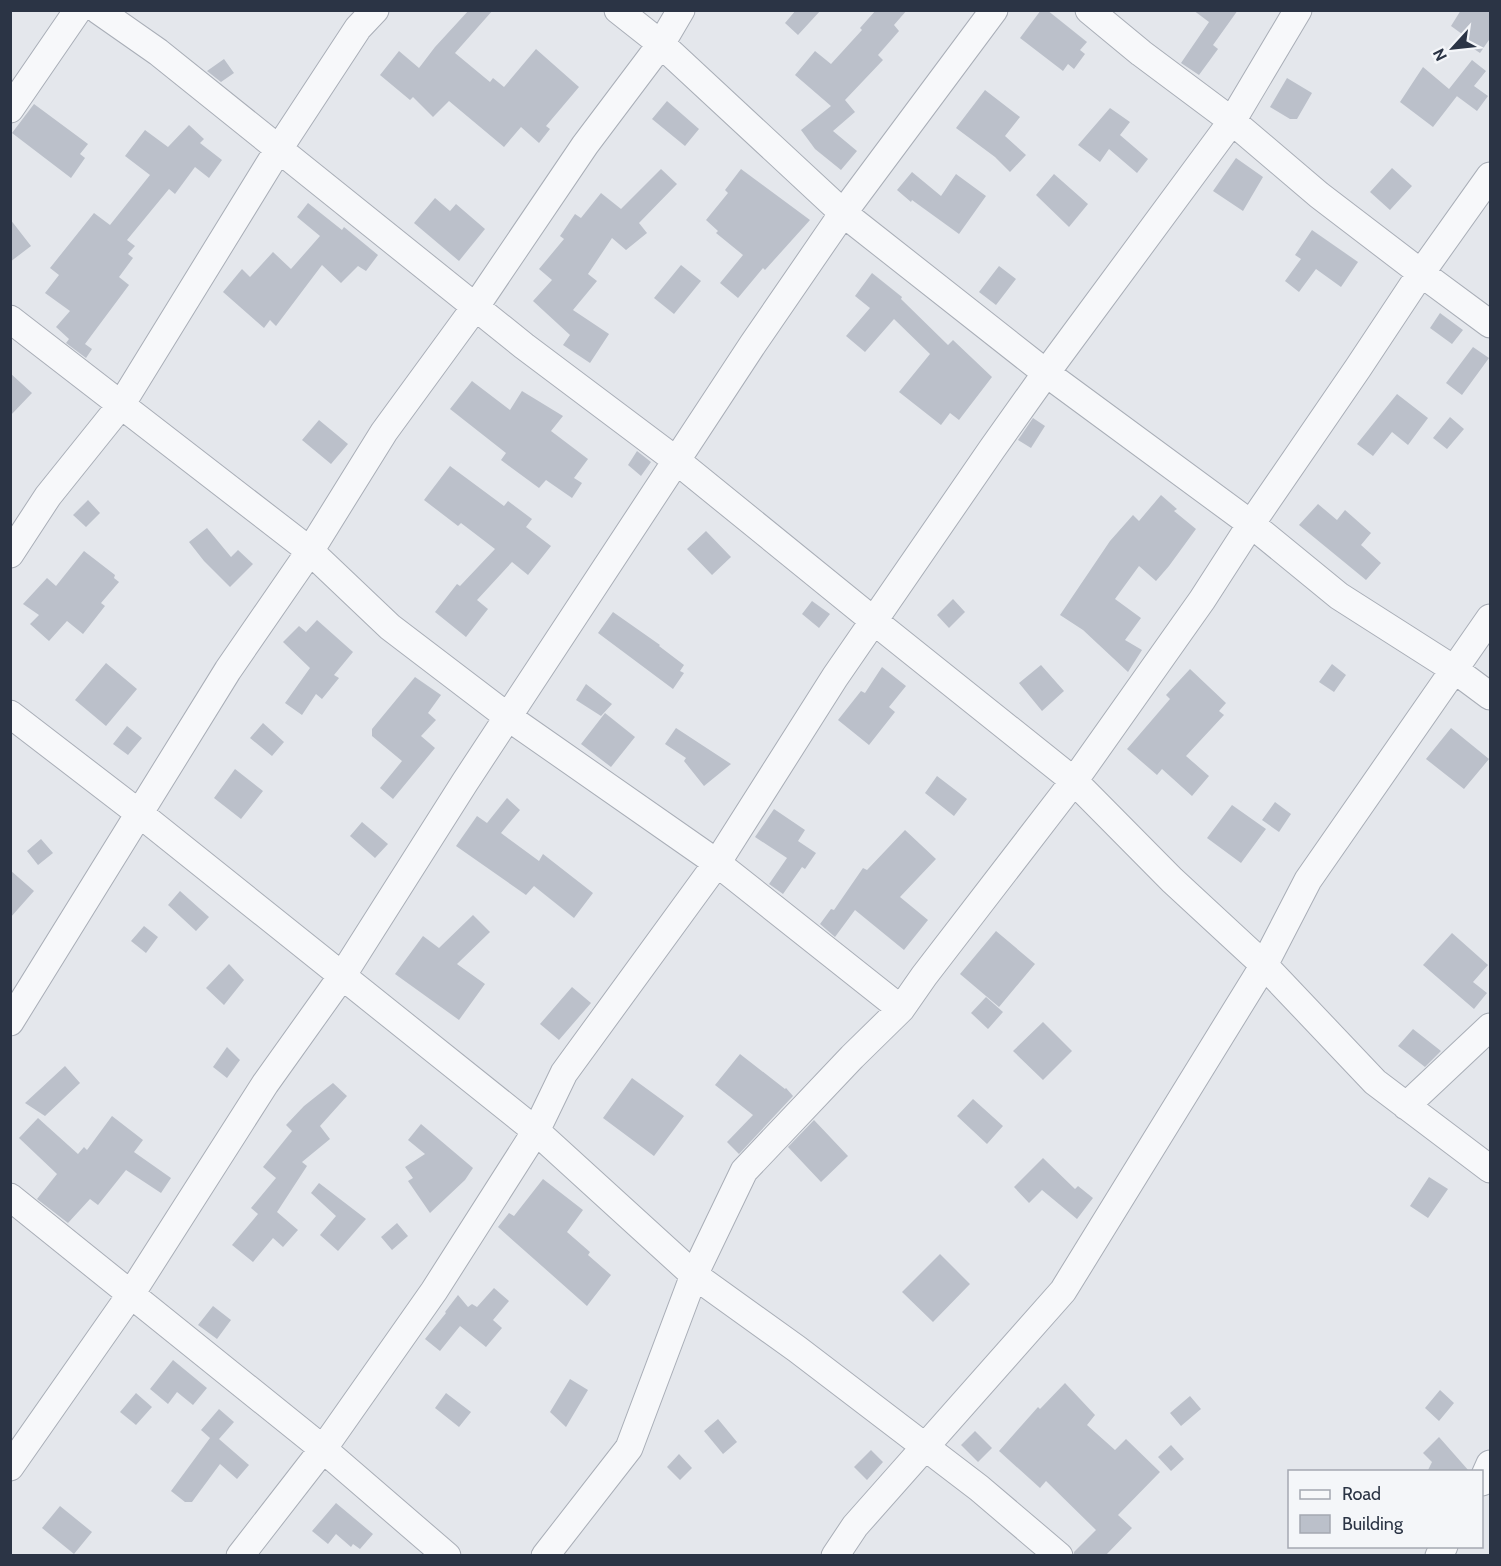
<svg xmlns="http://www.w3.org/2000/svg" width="1501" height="1566" font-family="Cabin,sans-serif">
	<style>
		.building { fill: #bbc0ca }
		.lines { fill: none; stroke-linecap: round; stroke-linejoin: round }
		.minor-casing { stroke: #a9aeb7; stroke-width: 29 }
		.minor { stroke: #f7f8fa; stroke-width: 27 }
	</style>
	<rect width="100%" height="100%" fill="#e4e7ec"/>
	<path class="building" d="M469,10H493L455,53L490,82L493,78L504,87L536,49L579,87L546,126L550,129L539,143L521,127L504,147L449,101L433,117L413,97L410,100L380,75L399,51L419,68L435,47Z
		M796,10H821L798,35L785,23Z
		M876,10H907L894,25L899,31L878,55L883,60L845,100L855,112L833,131L857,151L841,170L815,149L801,130L831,106L795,75L815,51L831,64L862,30L860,28Z
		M1041,10H1047L1087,42L1080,50L1085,54L1074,69L1068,64L1063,71L1020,38Z
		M1193,10H1238L1213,45L1218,49L1199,75L1181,63L1209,22Z
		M1461,10H1491V37L1480,53L1459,39L1462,34L1451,26Z
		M224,59L234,73L221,82L207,71Z
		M1472,60L1486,71L1474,86L1488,96L1477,111L1454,94L1457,96L1433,127L1400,102L1423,67L1449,89Z
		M1287,78L1312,93L1297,119H1290L1270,107Z
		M985,90L1020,117L1005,136L1026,155L1010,172L995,157L956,128Z
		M667,101L699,129L685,146L652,119Z
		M34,104L88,144L80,154L85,158L71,178L12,133Z
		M1110,108L1130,122L1120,135L1148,159L1137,173L1109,149L1100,162L1078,145Z
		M189,125L204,139L200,143L222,160L209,178L195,167L175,194L169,189L127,240L135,246L128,254L133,258L119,277L129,285L85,344L92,349L86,358L66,343L69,339L56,327L70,311L45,293L59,275L50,268L94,213L110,225L150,175L125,156L145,130L168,147Z
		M1236,158L1263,177L1243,211L1213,191Z
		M1392,168L1412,186L1390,210L1370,192Z
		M661,169L677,184L639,223L647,233L626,250L612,238L588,274L597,281L573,310L609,334L590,363L563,345L570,335L533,301L552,280L539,269L564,239L560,236L575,214L581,218L601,193L621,209Z
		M741,169L810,220L765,270L763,268L738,298L720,283L743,255L716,233L718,231L706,220L728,193L725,190Z
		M912,172L941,196L956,174L986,196L959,234L912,200L911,202L897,190Z
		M1054,174L1088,204L1069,227L1036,195Z
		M435,198L450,211L456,204L485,229L459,261L414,223Z
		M308,203L342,230L344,227L378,255L366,271L358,266L341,283L322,265L276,326L270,320L264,328L223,292L242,269L250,277L273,252L291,269L320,236L297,217Z
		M10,219L31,246L10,262Z
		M1312,230L1358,262L1341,287L1316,269L1299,292L1285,281L1301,259L1295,255Z
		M681,265L701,281L674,314L654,298Z
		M999,266L1016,279L996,305L979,292Z
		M872,273L902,297L901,299L948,345L953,340L992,377L959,420L950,413L941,425L899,392L930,354L894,319L865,352L846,336L870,308L855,296Z
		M1440,313L1463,330L1452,344L1430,328Z
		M1473,347L1489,358L1462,395L1446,383Z
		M10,373L32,393L10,416Z
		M472,381L510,410L522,391L563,416L551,431L588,459L574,478L582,483L572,498L546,480L539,488L501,460L506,453L450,409Z
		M1397,394L1428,418L1408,445L1392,432L1373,456L1357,444Z
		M1450,417L1464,429L1447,449L1433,438Z
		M1033,418L1045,426L1031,448L1018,440Z
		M319,420L348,444L331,464L302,440Z
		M637,451L651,462L641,476L628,465Z
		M450,466L504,506L508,501L532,519L526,527L551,546L528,575L512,562L477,600L488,609L466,637L435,612L457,584L460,586L495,549L461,523L458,526L424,500Z
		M1161,495L1177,509L1174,511L1196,529L1169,566L1156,581L1139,566L1115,599L1141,618L1125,640L1142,650L1128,672L1083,630L1060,615L1110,541L1133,515L1139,521Z
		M88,500L100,513L86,527L73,515Z
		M1318,504L1337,520L1345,510L1371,533L1361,545L1381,563L1366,580L1299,525Z
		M207,528L231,557L238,550L253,564L230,587L204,561L189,542Z
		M706,531L731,557L712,575L687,549Z
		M84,551L115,575L114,578L119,582L101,603L105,606L83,634L67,621L49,641L30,624L39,615L23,604L47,578L56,586Z
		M953,599L965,612L949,628L937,615Z
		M812,601L830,614L819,628L802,614Z
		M613,612L660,645L659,646L684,665L680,671L684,673L673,689L598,633Z
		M317,620L353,652L334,675L339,678L322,699L316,694L302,715L285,703L310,668L283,642L299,626L306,632Z
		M106,663L137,689L106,726L75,700Z
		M1332,664L1346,675L1334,692L1319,682Z
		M1041,665L1064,691L1042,711L1019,683Z
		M882,667L906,686L889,707L895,712L869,745L838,720L861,691L865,693Z
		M1190,669L1226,703L1219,711L1224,715L1186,756L1209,776L1192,796L1162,769L1157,775L1127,749L1170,699L1166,695Z
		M415,677L441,695L428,713L436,720L421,736L435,748L393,799L380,788L402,761L372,736V729Z
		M586,684L612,704L601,716L576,700Z
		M605,713L635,737L611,767L581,744Z
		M263,723L284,742L272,756L250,738Z
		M127,726L142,738L128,755L113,744Z
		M676,728L731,764L704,786L684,761L686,758L665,744Z
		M1451,728L1489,759L1464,789L1426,759Z
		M235,769L263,791L241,819L214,798Z
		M937,776L967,799L954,816L925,793Z
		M507,798L520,810L501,833L539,861L543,854L593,893L574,918L534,886L526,895L456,846L477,816L487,823Z
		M1275,802L1291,814L1279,832L1262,820Z
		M1232,805L1266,829L1241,863L1207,838Z
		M774,809L805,830L798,841L816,853L805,869L802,867L783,894L769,884L787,858L755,837Z
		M362,822L388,844L375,858L350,836Z
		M905,830L936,859L900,897L928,920L904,950L855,910L835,937L820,924L831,909L834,910L863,868L867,870Z
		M41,839L53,853L38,865L27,851Z
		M10,870L34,891L10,918Z
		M180,891L209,917L196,931L168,905Z
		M473,915L490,932L457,964L485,984L459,1020L395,974L423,936L439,948Z
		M144,926L158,937L146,953L131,941Z
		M996,931L1035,964L999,1007L960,974Z
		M1452,933L1488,965L1473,982L1487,993L1474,1009L1423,965Z
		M229,964L244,980L224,1005L206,988Z
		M572,987L591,1003L559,1040L540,1024Z
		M986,997L1003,1012L988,1029L971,1013Z
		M1043,1022L1072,1051L1043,1080L1013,1051Z
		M1413,1029L1441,1051L1425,1067L1398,1046Z
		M227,1047L240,1060L227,1078L213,1067Z
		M740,1054L785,1089L786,1088L793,1096L739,1154L727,1142L753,1115L715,1085Z
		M65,1066L80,1083L45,1116L25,1103Z
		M632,1078L684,1116L654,1156L603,1118Z
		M333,1083L347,1096L320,1126L330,1139L302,1162L307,1166L277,1212L298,1230L283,1247L273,1238L253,1262L232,1245L258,1214L251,1208L276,1178L263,1167L292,1131L286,1125L304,1106Z
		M973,1099L1003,1126L987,1144L957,1116Z
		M112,1116L143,1140L134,1152L171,1178L161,1193L126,1170L98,1205L90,1199L68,1223L37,1199L57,1174L19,1138L38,1118L78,1154L84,1147L87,1150Z
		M814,1120L848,1156L821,1182L788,1147Z
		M421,1124L473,1168L465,1180L430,1213L408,1181L413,1178L405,1167L425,1154L408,1140Z
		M1043,1158L1075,1189L1078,1186L1093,1198L1077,1219L1042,1190L1029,1203L1014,1187Z
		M1429,1177L1448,1189L1428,1218L1410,1206Z
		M543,1179L583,1210L567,1232L590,1252L588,1255L611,1275L587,1306L498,1227L509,1213L514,1216Z
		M319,1183L366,1219L338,1251L320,1235L336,1216L311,1193Z
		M397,1223L408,1236L392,1250L381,1237Z
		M940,1254L970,1284L933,1322L902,1292Z
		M494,1288L509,1301L493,1320L502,1328L486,1347L460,1326L440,1351L425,1339L446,1313L445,1312L458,1295L468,1307L472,1304L477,1307Z
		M213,1306L231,1320L217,1339L198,1325Z
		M173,1360L207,1388L193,1405L177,1392L168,1404L150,1389Z
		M570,1379L588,1390L566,1427L550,1412Z
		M1065,1383L1095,1415L1087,1425L1115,1450L1126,1439L1160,1472L1118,1515L1132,1528L1105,1556H1074V1552L1096,1530L1046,1481L1040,1488L999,1451L1038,1407L1040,1409Z
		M1440,1390L1454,1403L1439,1421L1425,1408Z
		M136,1393L152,1407L136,1425L120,1412Z
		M446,1393L471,1412L459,1427L435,1408Z
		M1190,1396L1201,1409L1181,1426L1170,1413Z
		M219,1409L234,1422L219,1439L249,1465L237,1479L220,1464L192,1502H185L171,1491L210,1438L201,1430Z
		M718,1419L737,1442L723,1454L704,1431Z
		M975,1431L992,1448L978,1462L961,1445Z
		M1439,1437L1469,1471V1472H1427L1432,1462L1423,1453Z
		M1171,1445L1184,1459L1171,1471L1158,1457Z
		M871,1450L883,1462L867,1480L854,1467Z
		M679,1454L692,1468L680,1480L667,1467Z
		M336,1503L373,1534L360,1549L353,1544L351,1547L336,1534L328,1544L312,1531Z
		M60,1506L92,1532L74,1554L42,1528Z"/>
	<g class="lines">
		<g class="minor-casing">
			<path id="minor" d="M98,10L158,52L524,346L677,461L874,621L1074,781L1172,880L1264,965L1375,1082L1490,1169
				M618,10L661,44L843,213L1046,373L1251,524L1339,596L1455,670L1490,696
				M1089,10L1141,53L1232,121L1319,195L1421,273L1490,324
				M10,109L78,10
				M10,319L310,551L390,627L508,717L717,863L901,1009
				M10,554L48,496L121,405L278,150L358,28L375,10
				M10,714L140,814L536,1131L694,1275L797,1349L979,1488L1059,1556
				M10,1022L228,670L310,551L384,432L476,306L585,145L661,44L681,10
				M1406,1106L1490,1027
				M10,1197L323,1449L447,1556
				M10,1467L131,1294L265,1084L342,976L465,782L753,344L843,213L994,10
				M1482,1482L1490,1464
				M240,1556L323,1449L434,1291L536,1131L564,1073L717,863L835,677L992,449L1046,373L1232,121L1298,10
				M545,1556L629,1448L694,1275L744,1171L852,1057L901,1009L924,976L1074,781L1202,600L1251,524L1358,368L1421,273L1490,176
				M835,1556L855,1526L1063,1291L1264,965L1308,880L1490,618
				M1439,1556L1444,1546"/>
		</g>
		<use href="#minor" class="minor"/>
	</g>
	<rect width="1501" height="1566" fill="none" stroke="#2b3445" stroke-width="24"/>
	<rect x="1288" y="1470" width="195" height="78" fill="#f4f6f9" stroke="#a4a8b1" stroke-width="1.5"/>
	<rect x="1300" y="1490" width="30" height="9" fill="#f7f8fa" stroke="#a4a8b1" stroke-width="1.5"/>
	<text x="1342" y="1500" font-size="18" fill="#2b3445">Road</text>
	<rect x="1300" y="1515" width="30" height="18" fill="#bbc0ca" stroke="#a4a8b1" stroke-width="1.5"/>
	<text x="1342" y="1530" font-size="18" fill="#2b3445">Building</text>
	<g transform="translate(1453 48) rotate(243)" stroke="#f4f6f9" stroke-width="4.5" paint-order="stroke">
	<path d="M0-4.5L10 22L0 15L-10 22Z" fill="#2b3445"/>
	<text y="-9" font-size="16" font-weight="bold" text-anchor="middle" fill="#2b3445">N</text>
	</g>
</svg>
